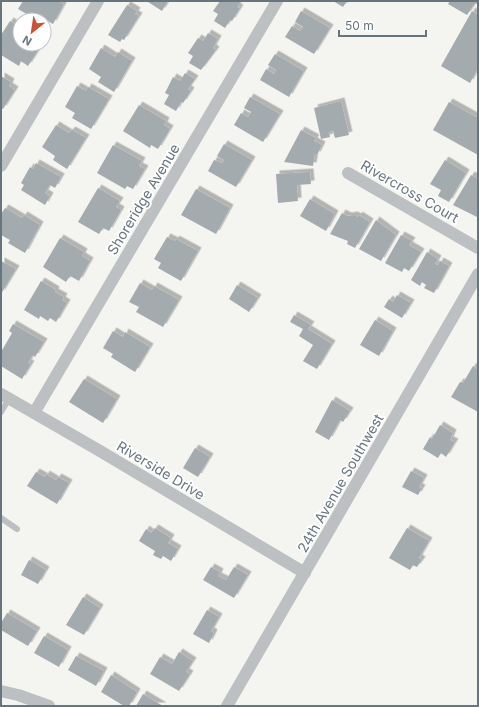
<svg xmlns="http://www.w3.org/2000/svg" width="479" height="707" font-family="Inter,sans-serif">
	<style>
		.building { fill: #a4abaf; filter: url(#shadow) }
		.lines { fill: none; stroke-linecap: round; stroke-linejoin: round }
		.lane { stroke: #bcc0c2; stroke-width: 6 }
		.street { stroke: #bcc0c2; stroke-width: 12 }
		.labels { text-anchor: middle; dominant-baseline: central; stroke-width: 4; stroke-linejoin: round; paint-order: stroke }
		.street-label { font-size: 14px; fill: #67767e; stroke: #fff }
	</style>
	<defs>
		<filter id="shadow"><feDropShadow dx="3.5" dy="-3.5" stdDeviation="0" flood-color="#0004"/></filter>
	</defs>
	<rect width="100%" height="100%" fill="#f4f4f1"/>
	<path class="building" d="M23,1H58L64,4L53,24L44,19L37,20L18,9Z
		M149,1H168L162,11L148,2Z
		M220,1H241L237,7L240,8L232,21L230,20L225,28L214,21L218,14L213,11Z
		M333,1H347L343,7Z
		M450,1H478V5L475,3L467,15L448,4Z
		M127,5L137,11L135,14L139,16L124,40L122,39L120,42L108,35Z
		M301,11L330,28L314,54L285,37L292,26L300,31L303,27L295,22Z
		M472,11L478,15V68L470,83L441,66Z
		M10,21L20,27V44H38L41,46L28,66L21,61L19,66L1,55V35Z
		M208,33L218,39L213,48L216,50L201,70L189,63L193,56L188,53L198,38L203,41Z
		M101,48L115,57L118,52L132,61L114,92L98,82L101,77L89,69Z
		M275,54L304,71L289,97L260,80L266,69L274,74L276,70L268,65Z
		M185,73L195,79L188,89L191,91L183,103L181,102L176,111L164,104L169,95L165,93L173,77L180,81Z
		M1,76L11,82L9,86L15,90L3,109L1,108Z
		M77,86L86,91L88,87L109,99L91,129L72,118L75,113L65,107Z
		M250,97L280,114L263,142L234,125L241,113L248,117L251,112L244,108Z
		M341,101L349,135L335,138L333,131L329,132L330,137L321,139L314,108Z
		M449,102L478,118V155L433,130Z
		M139,105L166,121L164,125L170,129L158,149L151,145L150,148L123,131Z
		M56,125L69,133L72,130L86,138L67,169L53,160L55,156L42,147Z
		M301,130L316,138L314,141L322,145L317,155L315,154L313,166L284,162Z
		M224,144L252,160L236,187L208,171L214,160L222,163L224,160L217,156Z
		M113,145L142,161L139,166L145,169L133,189L127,186L125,189L97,173Z
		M445,160L466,173L449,202L438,196L441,190L430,184Z
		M36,163L61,177L55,188L50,185L45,193L50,196L45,205L21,190L24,185L21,183L30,167L33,169Z
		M310,172L311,184L297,185L298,201L278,203L276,174Z
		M471,175L478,179L477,217L453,205Z
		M98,188L120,201L116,207L121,210L109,231L103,228L99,234L78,222Z
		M196,189L230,208L216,234L181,215Z
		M310,199L335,214L326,231L300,216Z
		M5,208L22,218L24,215L40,225L25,253L8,243L10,240L1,235V214Z
		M342,213L348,216L354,215L358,217L359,215L370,222L355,248L347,244L348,241L330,234Z
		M376,220L396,235L381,261L359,249Z
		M401,235L412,241L409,245L421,252L409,271L404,268L402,272L385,263Z
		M167,237L175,241L176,239L198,251L181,281L158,268L161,263L154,259Z
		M60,238L84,252L82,256L90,261L79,281L70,276L66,282L43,267Z
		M427,252L438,259L435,264L438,265L440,261L449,266L434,293L424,288L426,285L422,282L420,286L411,280Z
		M1,261L16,269L1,294Z
		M41,281L56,290L55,292L64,297L62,300L67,303L56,322L50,318L48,321L40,316L39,319L24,310Z
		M140,283L152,290L154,286L179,300L163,327L136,312L139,307L129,302Z
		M237,285L258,298L249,312L229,299Z
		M397,295L411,303L402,318L384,307L389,299L393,302Z
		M294,315L311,325L308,329L332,344L317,369L303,361L313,345L299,336L303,329L290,322Z
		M375,320L393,331L379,356L360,345Z
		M13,324L44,342L35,357L33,355L28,363L31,364L22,379L1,366V352L12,333L9,331Z
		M113,331L123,337L125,332L150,347L135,372L111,357L113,354L103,348Z
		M473,366L478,370V412L451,397L460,382L463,383Z
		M84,379L117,399L103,423L69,402Z
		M332,400L350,411L343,422L340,420L329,440L315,432Z
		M440,425L453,433L450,440L455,442L446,457L441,453L438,458L423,449L430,437L432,439Z
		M195,448L210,457L198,477L183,468Z
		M411,471L424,478L419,487L422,488L418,495L402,487Z
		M36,472L45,477L46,474L56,480L58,477L69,483L57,504L27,486Z
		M155,528L171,538L168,543L178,549L171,561L163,556L161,559L153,555L155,551L139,541L146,529L151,533Z
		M407,528L429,541L419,558L422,560L417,567L413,565L410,570L389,558Z
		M29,560L46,570L38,584L21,575Z
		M211,567L220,572L218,576L226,580L234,567L248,575L234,598L203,580Z
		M83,597L100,608L84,635L66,625Z
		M207,610L219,617L211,631L214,633L209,643L193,634Z
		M7,613L37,631L28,646L1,630V623Z
		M44,636L68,650L59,667L34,653Z
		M179,652L193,661L186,672L190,674L179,691L150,674L160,657L172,664Z
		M76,656L104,671L96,686L68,670Z
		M111,675L137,692L129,706H124L101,692Z
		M143,694L163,706H136Z"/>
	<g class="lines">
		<path class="lane" d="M1,412L9,399
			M1,518L17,529"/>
		<path class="street" d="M1,166L98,1
			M348,173L478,248
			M1,394L100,451L305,573
			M34,413L277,1
			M1,691L18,695L49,706
			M227,706L478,274"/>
	</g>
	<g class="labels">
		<g class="street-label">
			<text transform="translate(410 191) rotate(30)">Rivercross Court</text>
			<text transform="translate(143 199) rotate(-59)">Shoreridge Avenue</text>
			<text transform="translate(161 470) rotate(31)">Riverside Drive</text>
			<text transform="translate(340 483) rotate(-60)">24th Avenue Southwest</text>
		</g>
	</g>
	<rect width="479" height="707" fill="none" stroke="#67767e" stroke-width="4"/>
	<g transform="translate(32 32) rotate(210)"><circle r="19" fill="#ffffff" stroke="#c2c8cb"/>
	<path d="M0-3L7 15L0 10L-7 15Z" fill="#cc513a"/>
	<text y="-6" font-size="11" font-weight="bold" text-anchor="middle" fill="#67767e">N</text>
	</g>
	<path d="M339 30v6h87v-6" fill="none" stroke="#67767e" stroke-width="2"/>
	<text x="345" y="30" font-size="12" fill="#67767e" stroke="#ffffff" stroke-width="3" paint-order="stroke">50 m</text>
</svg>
